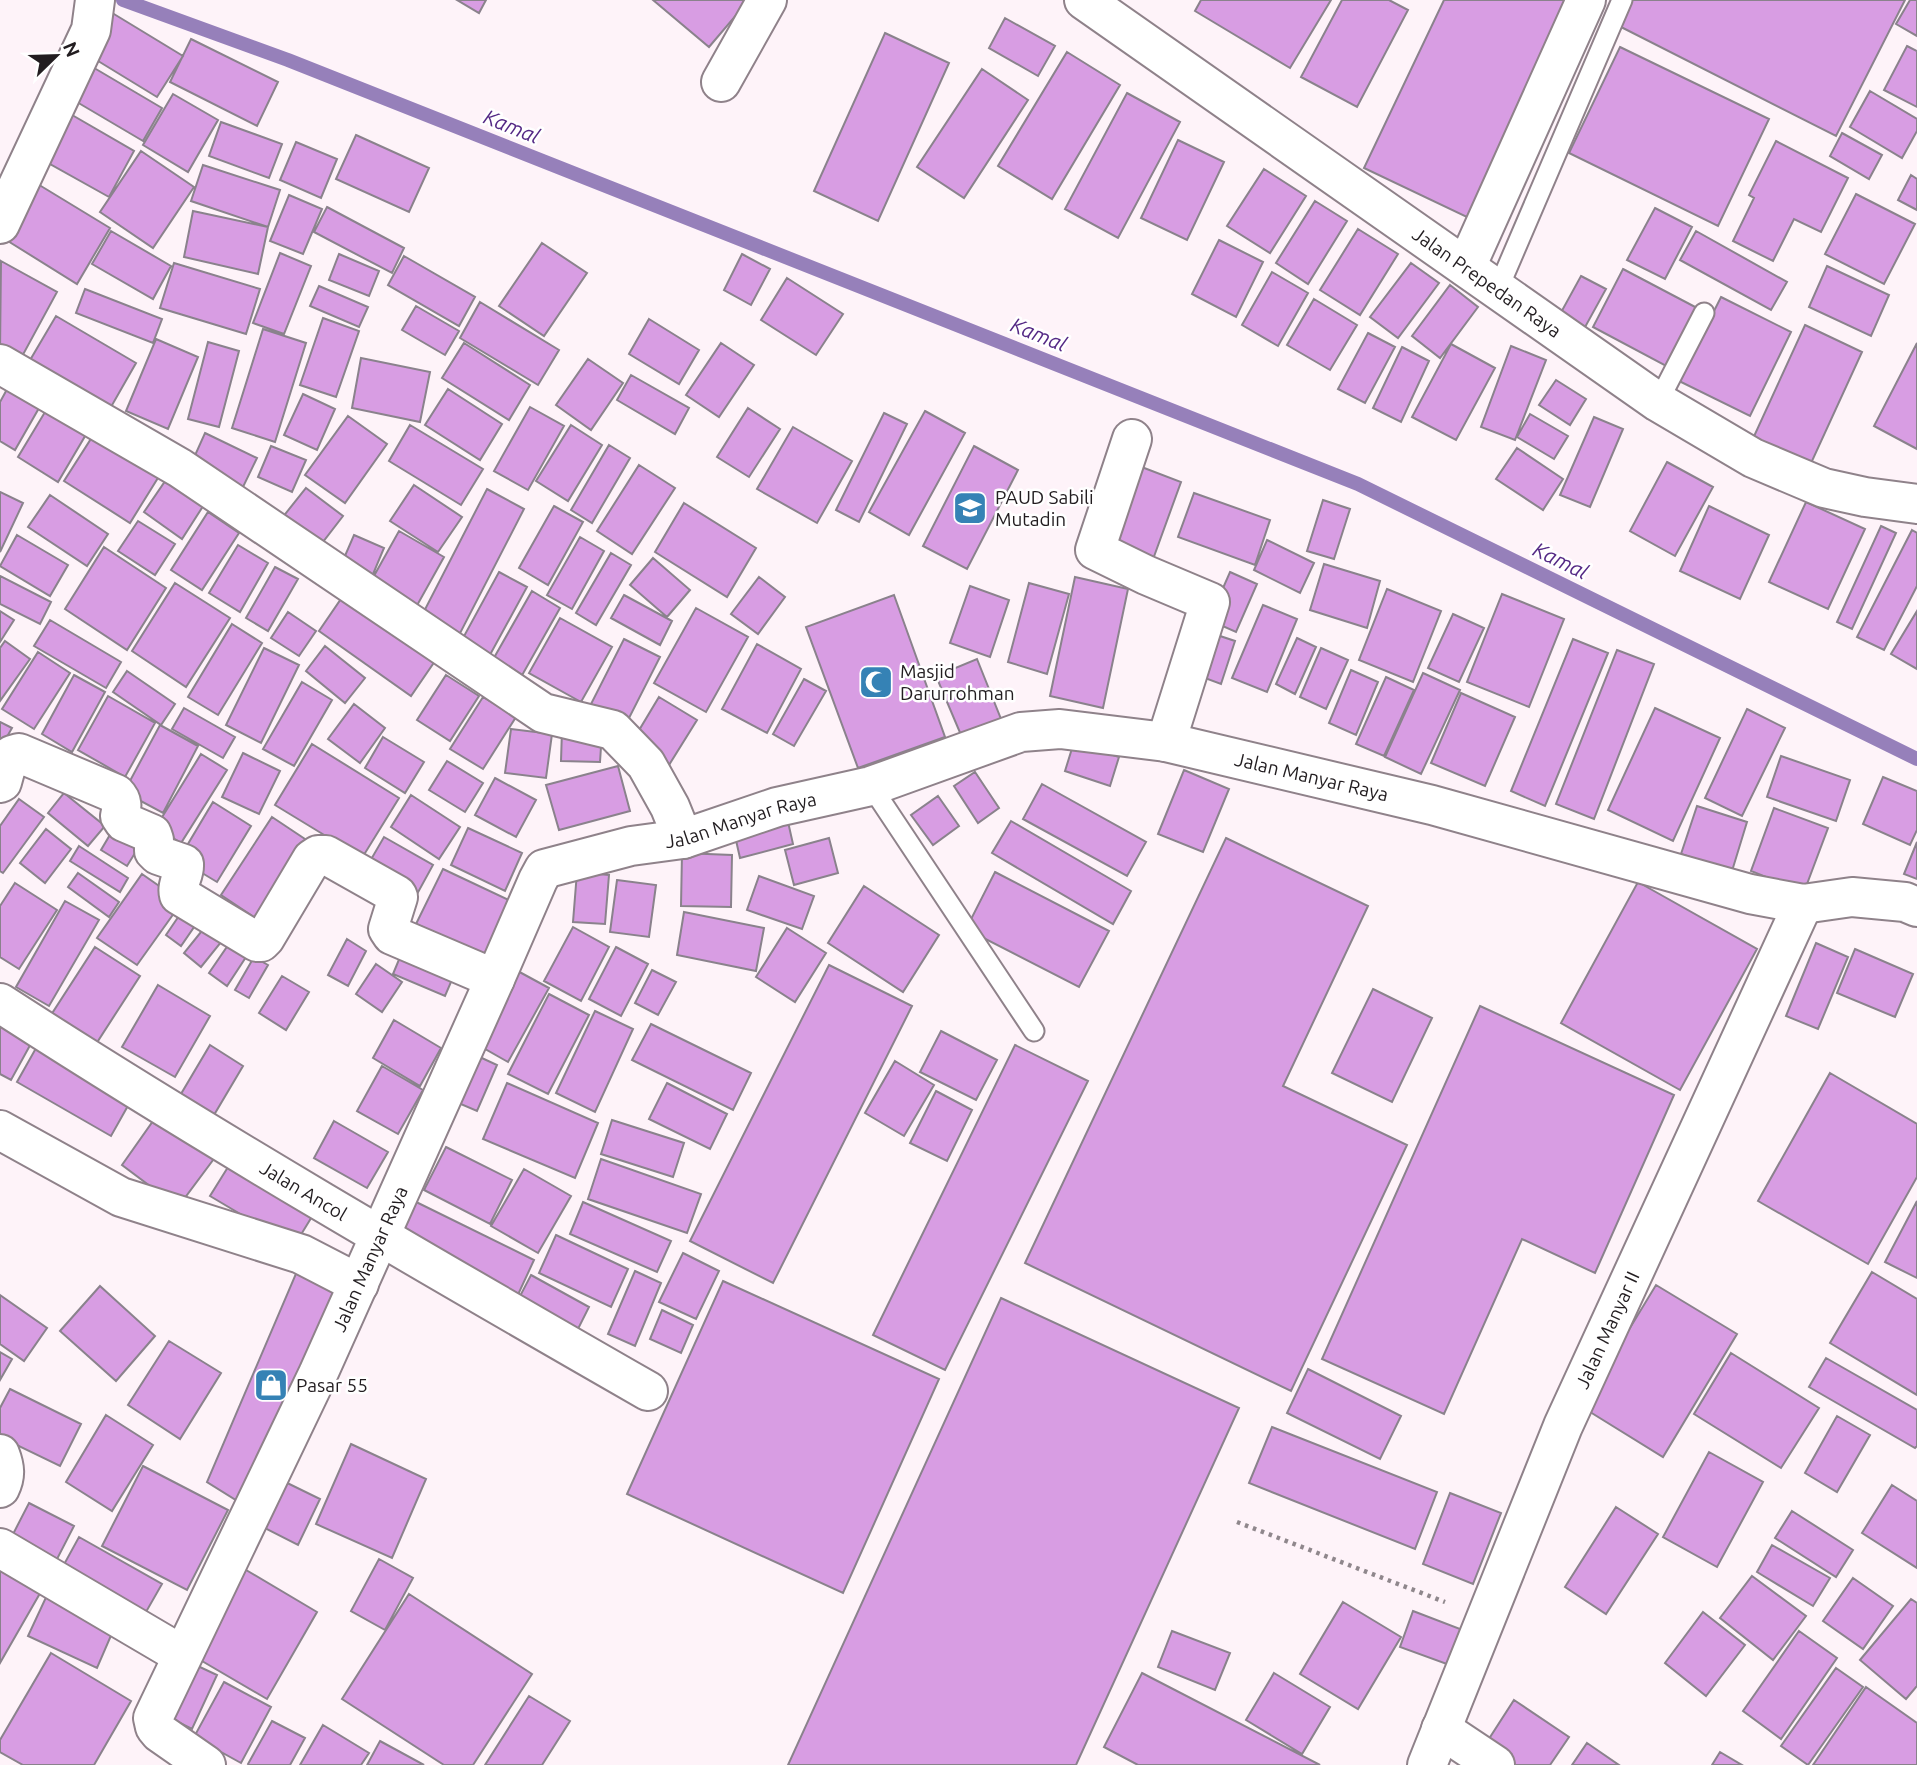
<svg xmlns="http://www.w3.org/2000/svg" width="1917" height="1765" font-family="Ubuntu,sans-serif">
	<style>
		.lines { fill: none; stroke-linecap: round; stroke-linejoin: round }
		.stream { stroke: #9680ba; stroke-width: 14 }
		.building { fill: #d89de3; stroke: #8a828c; stroke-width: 2 }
		.service-casing { stroke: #8f828a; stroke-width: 23 }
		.minor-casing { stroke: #8f828a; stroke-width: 42 }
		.tertiary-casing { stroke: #8f828a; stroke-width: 42 }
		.path { stroke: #8f878c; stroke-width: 4.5; stroke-dasharray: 3.5 5; stroke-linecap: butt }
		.service { stroke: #fff; stroke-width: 19 }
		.minor { stroke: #fff; stroke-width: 38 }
		.tertiary { stroke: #fff; stroke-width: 38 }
		.labels { text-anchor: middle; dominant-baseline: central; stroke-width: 5; stroke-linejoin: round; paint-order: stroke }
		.street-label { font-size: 19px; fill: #221d20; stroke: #fff }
		.poi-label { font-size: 19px; fill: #221d20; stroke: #fff; text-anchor: start }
		.water-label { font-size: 21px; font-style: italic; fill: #542985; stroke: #fff }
	</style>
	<rect width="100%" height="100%" fill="#fef3f9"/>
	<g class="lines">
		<path class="stream" d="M123,0L288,60L1358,484L1917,759"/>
	</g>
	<path class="building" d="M457,0H486L479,13Z
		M653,0H749L709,47Z
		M1201,0H1331L1290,68L1195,11Z
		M1342,0H1389L1408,10L1357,107L1301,77Z
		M1444,0H1576L1471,219L1364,168Z
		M1632,0H1905L1836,136L1619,26Z
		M1910,0H1917V36L1896,24Z
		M109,11L183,56L157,97L85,53Z
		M1005,18L1055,46L1038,76L989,48Z
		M885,33L949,63L878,221L814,191Z
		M191,39L278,82L257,126L170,82Z
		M1907,46L1917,51V107L1884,90Z
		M1620,47L1769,119L1718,226L1569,153Z
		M1067,52L1120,85L1052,199L998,166Z
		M84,62L162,108L143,141L65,95Z
		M982,69L1028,100L964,198L917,167Z
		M1870,91L1917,119V131L1902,158L1850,127Z
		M1127,93L1180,122L1118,238L1065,209Z
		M173,94L218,120L188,172L143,145Z
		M60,108L134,151L109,197L34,155Z
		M221,122L282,144L269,178L209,156Z
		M1842,133L1882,155L1869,179L1830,156Z
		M356,135L429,168L409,212L336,179Z
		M1178,140L1224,162L1187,240L1141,218Z
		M1776,141L1848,178L1821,232L1794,219L1773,261L1733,241L1754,198L1749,195Z
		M296,142L337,159L321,198L280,180Z
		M141,151L194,187L153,248L100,212Z
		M203,165L280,190L268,227L191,201Z
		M1264,169L1306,196L1270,253L1227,226Z
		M1911,175L1917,179V210L1898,200Z
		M36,183L110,228L77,284L3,238Z
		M1856,194L1915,224L1884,284L1825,254Z
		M289,195L322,209L303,254L270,241Z
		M1315,201L1347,221L1308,284L1276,263Z
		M327,207L404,248L392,273L314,232Z
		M1655,208L1692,227L1665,279L1627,260Z
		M193,211L268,227L258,274L184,257Z
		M1358,229L1398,254L1360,315L1320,290Z
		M111,231L171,266L153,299L92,264Z
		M1696,231L1787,282L1771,310L1680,260Z
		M1219,240L1263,262L1236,317L1192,294Z
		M542,243L587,273L544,336L499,306Z
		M280,253L311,266L284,334L253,323Z
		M339,254L379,271L369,296L329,280Z
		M742,254L770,269L751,305L724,290Z
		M404,256L475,297L459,326L388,285Z
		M1,261L57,292L19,362L0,352Z
		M174,263L260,289L246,334L160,308Z
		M1411,263L1439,283L1398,338L1370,317Z
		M1827,266L1889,295L1871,336L1809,307Z
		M1623,269L1699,309L1668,367L1593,327Z
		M1272,272L1308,293L1278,346L1242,325Z
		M1581,276L1606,289L1584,329L1559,316Z
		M787,278L843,314L816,355L761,320Z
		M1450,285L1478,307L1440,358L1412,336Z
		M319,286L368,307L359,327L310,306Z
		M85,289L162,319L153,343L76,313Z
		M1721,297L1791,332L1750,416L1679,381Z
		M1314,299L1357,325L1330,370L1287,345Z
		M480,302L559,350L538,385L460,338Z
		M416,306L459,331L445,355L402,330Z
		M56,316L136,363L107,414L26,367Z
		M323,318L359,331L336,397L300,385Z
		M649,319L699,350L679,384L629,354Z
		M1805,325L1862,352L1807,472L1750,445Z
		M263,329L306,343L275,442L232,428Z
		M1368,333L1395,347L1365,403L1338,389Z
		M156,339L198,357L168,429L126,411Z
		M208,342L239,351L219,427L188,419Z
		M464,343L530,385L509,420L442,378Z
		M721,343L754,365L719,417L686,395Z
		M1917,343V449L1874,426Z
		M1451,344L1495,368L1456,440L1412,417Z
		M1511,346L1546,360L1515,440L1481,427Z
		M1402,347L1429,361L1401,422L1373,408Z
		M361,358L430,372L420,422L352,408Z
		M588,359L623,383L591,430L556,405Z
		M631,375L689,408L675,434L617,400Z
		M1556,380L1586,399L1570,425L1539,405Z
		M11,382L43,401L15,450L0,441V402Z
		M448,389L502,424L480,460L425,425Z
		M303,394L335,409L317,450L284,435Z
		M51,402L91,426L58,482L18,457Z
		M530,407L564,426L528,490L494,471Z
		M748,408L780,429L749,477L717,457Z
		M925,411L965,433L909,535L869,512Z
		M884,413L907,424L859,522L836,510Z
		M1530,414L1568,436L1554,459L1517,437Z
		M348,416L387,444L345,503L305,475Z
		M1594,417L1623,429L1590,507L1560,495Z
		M410,425L483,469L461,505L389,461Z
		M571,425L602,445L568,501L536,481Z
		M793,427L852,461L817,523L757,489Z
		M96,431L161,473L130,523L64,481Z
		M205,433L257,458L243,487L192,462Z
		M609,445L630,458L592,523L571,510Z
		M271,446L306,460L292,492L258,477Z
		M974,446L1018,470L967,569L923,546Z
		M1517,448L1563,479L1543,510L1496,479Z
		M1667,462L1713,487L1675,556L1630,531Z
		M639,465L675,488L632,554L597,531Z
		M1139,466L1181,482L1152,562L1110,546Z
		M170,474L207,500L182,539L144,512Z
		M414,485L462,517L438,552L390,521Z
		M306,488L343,516L319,547L282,518Z
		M487,489L524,509L455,643L418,623Z
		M0,492L23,503L0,552Z
		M1194,493L1270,520L1255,565L1178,537Z
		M50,495L108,534L87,566L28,527Z
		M1323,500L1350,509L1334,559L1307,551Z
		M1806,502L1865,529L1828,609L1769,582Z
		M684,503L756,548L727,597L655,552Z
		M554,506L583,522L548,585L519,568Z
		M1709,506L1769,535L1740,599L1680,571Z
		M208,512L239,533L202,590L171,570Z
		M138,521L175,544L155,575L118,551Z
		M1881,526L1896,533L1852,629L1837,622Z
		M1912,530L1917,533V586L1884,650L1857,637Z
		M399,531L444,557L410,618L365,592Z
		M17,535L68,565L50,596L0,566Z
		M354,535L384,548L371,579L341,565Z
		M580,537L604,551L572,609L547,595Z
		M1267,540L1314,563L1300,593L1254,570Z
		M238,545L268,563L240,612L209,593Z
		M104,547L166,588L127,650L65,609Z
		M611,553L631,565L596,625L576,613Z
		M653,558L690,590L667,617L630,585Z
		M1324,564L1380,581L1367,628L1310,610Z
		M275,567L298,579L268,631L246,618Z
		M499,572L527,587L485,664L457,649Z
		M1230,572L1257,584L1236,632L1209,620Z
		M0,576L51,602L40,624L0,604Z
		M759,577L785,597L758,634L731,614Z
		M1075,577L1128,589L1103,708L1050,696Z
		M175,583L230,618L186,687L132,651Z
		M1029,583L1069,594L1047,674L1008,662Z
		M970,586L1009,600L990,657L950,643Z
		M1387,589L1441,611L1413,682L1359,660Z
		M532,591L560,608L516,686L487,670Z
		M1502,594L1564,619L1529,707L1467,682Z
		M624,595L672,621L660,645L611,618Z
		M894,595L945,737L858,768L806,627Z
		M343,596L435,661L411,696L319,631Z
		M1263,605L1297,619L1267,692L1232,678Z
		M696,608L748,637L706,712L654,683Z
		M0,611L14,620L0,642Z
		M1917,611V669L1891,654Z
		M288,612L316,631L299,656L271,638Z
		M1453,614L1484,628L1459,682L1428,668Z
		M560,618L612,647L581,702L529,673Z
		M50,620L121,662L106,688L34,646Z
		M232,624L262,643L218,715L188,697Z
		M1208,632L1235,641L1221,684L1194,674Z
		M1297,638L1316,647L1295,694L1276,684Z
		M624,639L660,657L626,724L590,706Z
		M1573,639L1608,653L1545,806L1511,791Z
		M5,641L30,659L0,701V648Z
		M757,644L801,669L767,733L722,709Z
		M325,646L365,678L345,703L306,671Z
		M264,648L299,665L261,743L226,725Z
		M1321,648L1348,660L1326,709L1300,697Z
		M1617,650L1654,664L1594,819L1556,804Z
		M38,652L70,673L34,729L2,709Z
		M977,659L1001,719L961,735L936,676Z
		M1351,670L1378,682L1356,735L1329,723Z
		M127,671L175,704L161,725L113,692Z
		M1423,673L1460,690L1421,774L1385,757Z
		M74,675L105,692L72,752L42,734Z
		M446,675L479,696L450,741L417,720Z
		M1386,677L1414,690L1384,756L1356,744Z
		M804,679L826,691L794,746L773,734Z
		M302,682L332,700L294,766L263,749Z
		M1461,693L1515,717L1485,786L1431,763Z
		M108,696L155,723L125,777L78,750Z
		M483,697L516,717L483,769L450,749Z
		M659,697L697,720L669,765L632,742Z
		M354,704L385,728L360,763L328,739Z
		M184,708L235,737L223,758L172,729Z
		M1655,708L1720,738L1673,841L1608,810Z
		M1747,709L1785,728L1742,816L1705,798Z
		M0,722L12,728L0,749Z
		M160,725L198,746L163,813L124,792Z
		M511,729L552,734L546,778L505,773Z
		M562,730L602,732L600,762L561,761Z
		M383,737L424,762L405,793L365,768Z
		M1074,742L1119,757L1110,786L1065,771Z
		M312,744L399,798L362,858L275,805Z
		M243,753L280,771L259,814L222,797Z
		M201,754L227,770L181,843L156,827Z
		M1781,756L1850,780L1836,821L1767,797Z
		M447,761L483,783L465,812L429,790Z
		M618,766L630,811L559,830L546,785Z
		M1184,770L1229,789L1203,852L1158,834Z
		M975,772L999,808L978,823L954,786Z
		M1883,777L1917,791V830L1910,845L1863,824Z
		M495,778L536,800L516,837L475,815Z
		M1042,784L1146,842L1127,876L1023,819Z
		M64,793L105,826L88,846L48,813Z
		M411,795L460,827L439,859L391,827Z
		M938,796L959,826L933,845L911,815Z
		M19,799L44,817L3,873L0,871V826Z
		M213,802L251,826L217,882L179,859Z
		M1697,806L1747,822L1732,871L1681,854Z
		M1774,808L1828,828L1804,892L1751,871Z
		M786,813L793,844L740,858L733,827Z
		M272,817L314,845L263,923L221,895Z
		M1011,821L1131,891L1113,924L992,853Z
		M114,828L140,845L127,866L101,850Z
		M468,828L522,853L505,891L451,865Z
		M46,829L71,849L45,883L20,863Z
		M384,837L433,865L416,896L366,868Z
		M829,838L838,873L794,885L785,850Z
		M1226,838L1368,906L1283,1086L1407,1145L1291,1391L1025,1263Z
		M1917,842V879L1904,874Z
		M79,846L128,878L120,892L70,861Z
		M682,853L732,855L731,907L681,906Z
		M443,869L513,902L487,958L416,924Z
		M577,872L609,875L605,924L573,922Z
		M995,872L1109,931L1079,987L966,929Z
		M78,873L119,902L109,917L68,887Z
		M142,874L182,902L137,965L97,938Z
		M759,876L814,896L802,929L747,910Z
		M617,880L656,885L649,937L610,932Z
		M1638,882L1757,949L1680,1090L1561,1023Z
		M15,883L57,910L19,969L0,957V906Z
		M864,886L939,935L903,992L828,943Z
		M65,901L99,920L49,1006L16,987Z
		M187,904L203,914L181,946L166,935Z
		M684,912L764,928L756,971L677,955Z
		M209,922L226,936L201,967L184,953Z
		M573,927L609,947L581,1001L544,981Z
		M787,928L826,953L795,1002L756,977Z
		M233,938L250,951L227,986L209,973Z
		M347,939L366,951L348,986L328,975Z
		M1816,943L1848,957L1818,1029L1786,1016Z
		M405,945L457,968L445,996L393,974Z
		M95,947L140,976L96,1044L51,1015Z
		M616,947L648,964L621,1016L589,999Z
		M1855,949L1913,974L1895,1017L1837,993Z
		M254,957L268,965L249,998L235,990Z
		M376,964L402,982L382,1012L356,994Z
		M829,965L912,1006L773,1283L690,1241Z
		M514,969L549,988L508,1062L473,1042Z
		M652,970L676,982L658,1015L635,1003Z
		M282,976L309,992L286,1030L259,1013Z
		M158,985L210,1016L175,1077L122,1047Z
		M1373,989L1432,1018L1392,1102L1332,1073Z
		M549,994L589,1015L548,1094L508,1074Z
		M1480,1006L1674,1095L1595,1273L1522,1239L1444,1414L1322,1359Z
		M595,1011L633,1029L595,1112L556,1093Z
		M0,1018L34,1038L11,1080L0,1074Z
		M394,1020L441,1048L420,1086L373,1058Z
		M651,1024L751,1073L733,1110L632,1060Z
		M941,1031L997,1060L976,1100L920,1072Z
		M40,1041L134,1095L111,1136L17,1082Z
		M210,1045L243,1066L211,1120L178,1099Z
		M1015,1045L1088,1081L945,1370L873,1335Z
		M469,1052L497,1065L477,1111L449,1099Z
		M895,1061L934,1085L904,1136L865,1113Z
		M382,1066L423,1090L398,1134L357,1111Z
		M1830,1073L1917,1124V1177L1868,1264L1758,1201Z
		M507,1083L598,1123L575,1178L483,1139Z
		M667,1083L727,1114L710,1149L649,1119Z
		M936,1091L972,1110L947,1161L910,1143Z
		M158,1114L216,1156L178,1207L122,1165Z
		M612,1120L684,1143L673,1177L601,1154Z
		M334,1121L388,1152L367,1188L314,1158Z
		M446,1147L512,1180L490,1224L424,1190Z
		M233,1159L316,1210L294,1246L210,1196Z
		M601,1159L701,1194L687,1233L588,1199Z
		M524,1169L571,1196L538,1253L491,1226Z
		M406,1197L534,1260L516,1299L387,1236Z
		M1917,1201V1278L1885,1262Z
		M583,1202L671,1241L657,1272L570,1234Z
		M556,1235L628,1269L611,1307L539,1273Z
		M683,1253L719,1271L696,1319L659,1302Z
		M298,1269L337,1288L239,1502L207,1482Z
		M635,1271L661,1283L635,1346L608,1334Z
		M1872,1272L1917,1299V1395L1830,1343Z
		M531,1275L589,1307L578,1329L519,1298Z
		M723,1281L939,1379L843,1593L627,1494Z
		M1656,1285L1737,1334L1663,1457L1582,1407Z
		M100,1286L155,1336L116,1381L60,1331Z
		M0,1295L47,1328L24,1361L0,1344Z
		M1001,1298L1239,1408L1076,1765H788Z
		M662,1310L693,1325L681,1353L650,1339Z
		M169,1341L221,1373L180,1439L128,1405Z
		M0,1352L12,1359L0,1380Z
		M1731,1353L1819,1408L1781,1468L1694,1414Z
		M1826,1358L1917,1410V1446L1915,1448L1809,1387Z
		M1308,1369L1401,1416L1380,1459L1287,1413Z
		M10,1389L81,1424L60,1466L0,1437V1408Z
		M106,1415L153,1445L112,1511L66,1482Z
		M1837,1416L1870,1435L1837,1492L1805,1473Z
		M1272,1427L1437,1492L1415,1549L1249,1483Z
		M351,1444L426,1479L392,1558L316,1524Z
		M1709,1452L1763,1482L1717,1567L1663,1537Z
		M143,1466L228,1510L187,1590L102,1546Z
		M275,1477L320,1499L298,1545L253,1522Z
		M1892,1485L1917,1501V1568L1862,1533Z
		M1450,1493L1501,1513L1473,1584L1423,1564Z
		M29,1503L74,1526L55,1563L10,1540Z
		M1616,1507L1658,1534L1606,1614L1565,1587Z
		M1792,1511L1853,1550L1836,1577L1775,1538Z
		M79,1537L162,1584L138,1626L56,1579Z
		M1772,1545L1830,1578L1813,1606L1757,1572Z
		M379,1559L413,1578L385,1630L351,1611Z
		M0,1563L43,1588L0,1663Z
		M241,1567L317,1612L267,1699L190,1654Z
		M1752,1576L1806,1616L1773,1660L1720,1618Z
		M1853,1578L1893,1606L1863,1649L1823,1621Z
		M48,1593L116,1624L97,1668L28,1636Z
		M409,1594L532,1674L473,1765H444L342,1699Z
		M1911,1599L1917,1603V1686L1906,1699L1860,1660Z
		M1343,1602L1401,1637L1358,1709L1300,1674Z
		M1413,1611L1468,1632L1455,1667L1400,1647Z
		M1703,1612L1745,1645L1706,1696L1665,1663Z
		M1172,1631L1230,1653L1215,1690L1158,1667Z
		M1799,1631L1837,1658L1781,1739L1743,1711Z
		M51,1653L131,1701L94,1765H23L0,1752V1740Z
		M185,1660L217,1675L192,1729L160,1713Z
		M1836,1668L1863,1687L1808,1765L1781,1746Z
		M1142,1673L1320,1765H1138L1104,1747Z
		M1274,1673L1330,1707L1302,1754L1246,1720Z
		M224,1682L271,1707L241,1763L194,1737Z
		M1866,1687L1917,1723V1765H1813Z
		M529,1696L570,1721L542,1765H485Z
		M1514,1700L1569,1737L1550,1765H1514L1485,1745Z
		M272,1721L305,1738L290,1765H249L248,1764Z
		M323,1725L369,1753L361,1765H300Z
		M380,1741L424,1765H367Z
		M1587,1743L1619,1765H1572Z
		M1720,1752L1742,1765H1712Z"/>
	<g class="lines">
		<g class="service-casing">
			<path id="service" d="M1498,289L1622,0
				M1658,402L1704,313
				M871,786L1034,1031"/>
		</g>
		<g class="minor-casing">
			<g id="minor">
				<path d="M721,82L767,0"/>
				<path d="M0,224L91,30L95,0"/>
				<path d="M1466,267L1586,0"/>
				<path d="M0,364L180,468L543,713L613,730L646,764L670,807L683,839"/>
				<path d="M1132,439L1095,550L1146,575L1210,602L1166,742"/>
				<path d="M0,783L2,782L8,760L12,755L19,753L116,794C123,801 122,807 120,816L124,822L152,834L154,840V851L158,855L184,864C185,875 176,884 179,895L257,942H261L265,938L312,859L318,855H326L397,895L398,897L388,929L392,935L495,979"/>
				<path id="s1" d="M0,1003C212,1140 430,1266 648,1391"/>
				<path d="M0,1130L121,1197L301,1254L359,1284"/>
				<path d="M0,1454C5,1467 6,1476 0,1488"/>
				<path d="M0,1548L182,1655"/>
				<path d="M1441,1729L1495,1765"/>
				<path id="s2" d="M206,1765L160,1733L155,1727L153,1718L318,1374L495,979L538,880L544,869L631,846L683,839L777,807L871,786L1021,732L1060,729L1166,742L1432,805L1750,894L1803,904L1852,897L1905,902L1917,907"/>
				<path id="s3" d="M1427,1765L1563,1426L1803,904"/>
			</g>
		</g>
		<g class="tertiary-casing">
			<g id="tertiary">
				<path id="s4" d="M1084,0L1658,402L1753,458L1824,488L1865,497L1917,504"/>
			</g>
		</g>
		<path class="path" d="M1237,1522L1445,1602"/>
		<use href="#service" class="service"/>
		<use href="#minor" class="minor"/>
		<use href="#tertiary" class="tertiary"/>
	</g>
	<defs>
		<g id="school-square" transform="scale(1.75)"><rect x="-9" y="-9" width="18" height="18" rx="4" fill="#3582b5" stroke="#fff"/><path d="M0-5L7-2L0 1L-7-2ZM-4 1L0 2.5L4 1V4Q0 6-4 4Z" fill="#fff"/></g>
		<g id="mosque-square" transform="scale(1.75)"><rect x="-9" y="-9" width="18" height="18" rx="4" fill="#3582b5" stroke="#fff"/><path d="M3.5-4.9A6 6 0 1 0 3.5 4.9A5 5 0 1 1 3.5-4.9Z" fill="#fff"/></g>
		<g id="shop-square" transform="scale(1.75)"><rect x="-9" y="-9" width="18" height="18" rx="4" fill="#3582b5" stroke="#fff"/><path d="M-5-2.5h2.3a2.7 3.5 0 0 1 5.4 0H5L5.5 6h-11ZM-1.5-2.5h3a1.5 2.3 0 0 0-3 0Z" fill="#fff"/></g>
	</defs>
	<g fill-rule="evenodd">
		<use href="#school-square" x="970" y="508"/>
		<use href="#mosque-square" x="876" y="682"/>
		<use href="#shop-square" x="271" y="1385"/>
	</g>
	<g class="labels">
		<g class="street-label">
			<text stroke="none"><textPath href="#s4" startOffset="492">Jalan Prepedan Raya</textPath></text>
			<text stroke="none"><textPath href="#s2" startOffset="1801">Jalan Manyar Raya</textPath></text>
			<text stroke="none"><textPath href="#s2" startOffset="1211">Jalan Manyar Raya</textPath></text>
			<text stroke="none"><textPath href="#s1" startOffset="357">Jalan Ancol</textPath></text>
			<text stroke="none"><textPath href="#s2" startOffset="581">Jalan Manyar Raya</textPath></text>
			<text stroke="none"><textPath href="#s3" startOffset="471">Jalan Manyar II</textPath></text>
		</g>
		<g class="poi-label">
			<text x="995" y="497">PAUD Sabili<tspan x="995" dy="22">Mutadin</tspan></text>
			<text x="900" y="671">Masjid<tspan x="900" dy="22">Darurrohman</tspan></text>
			<text x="296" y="1385">Pasar 55</text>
		</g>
		<g class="water-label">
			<text transform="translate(512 126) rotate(22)">Kamal</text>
			<text transform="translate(1039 334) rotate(22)">Kamal</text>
			<text transform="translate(1561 560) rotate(26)">Kamal</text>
		</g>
	</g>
	<g transform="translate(56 56) rotate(67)" stroke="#ffffff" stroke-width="5" paint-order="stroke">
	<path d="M0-5L12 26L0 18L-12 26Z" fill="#221d20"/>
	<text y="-10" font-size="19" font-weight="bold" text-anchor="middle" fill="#221d20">N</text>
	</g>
</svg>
